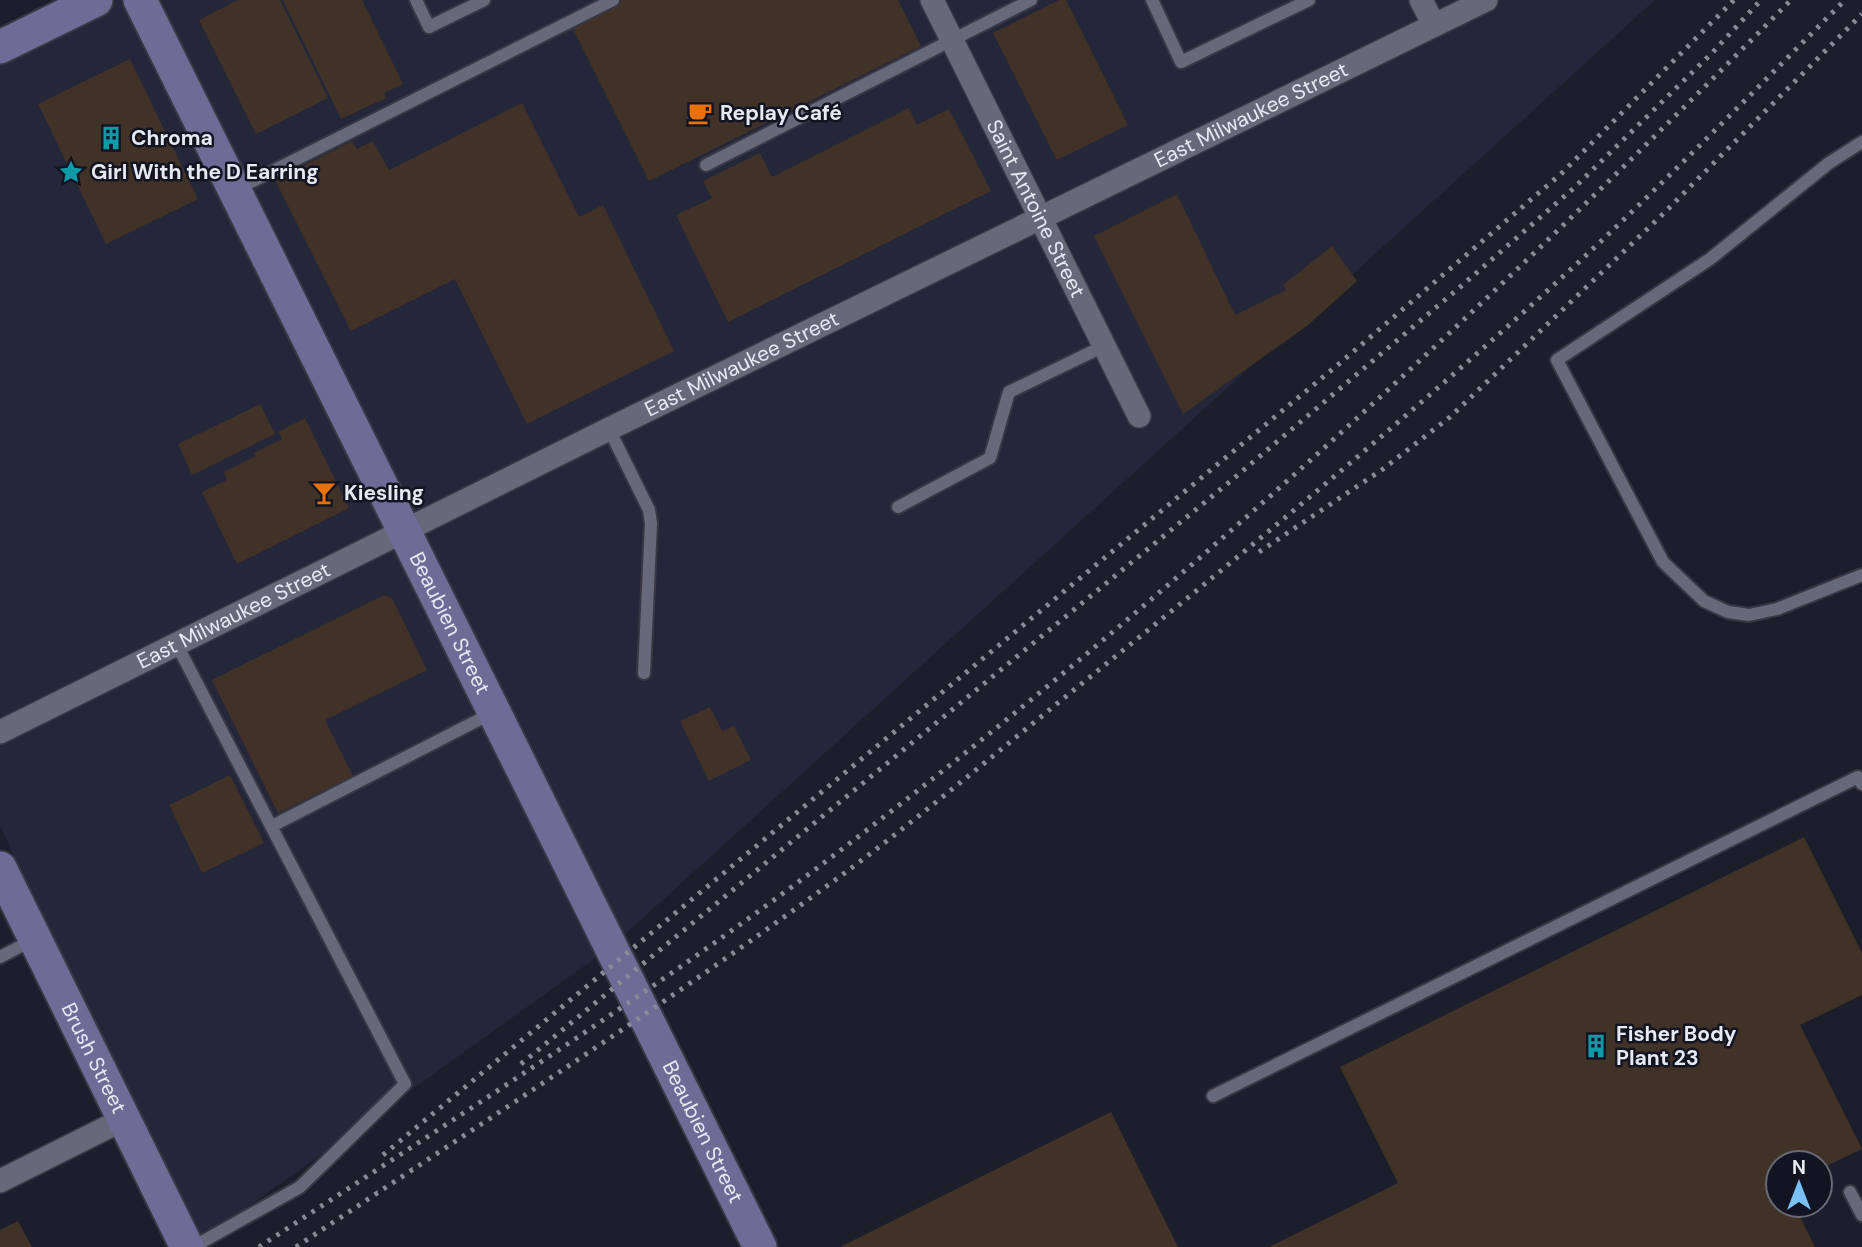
<svg xmlns="http://www.w3.org/2000/svg" width="1862" height="1247" font-family="'DM Sans',sans-serif">
	<style>
		.built { fill: #24263a }
		.building { fill: #413228 }
		.lines { fill: none; stroke-linecap: round; stroke-linejoin: round }
		.lane-casing { stroke: #383845; stroke-width: 16 }
		.street-casing { stroke: #383845; stroke-width: 26 }
		.secondary-casing { stroke: #383845; stroke-width: 37 }
		.lane { stroke: #66697a; stroke-width: 12 }
		.street { stroke: #66697a; stroke-width: 23 }
		.secondary { stroke: #6c6c96; stroke-width: 33 }
		.rail { stroke: #898b97; stroke-width: 5; stroke-dasharray: 3.5 7; stroke-linecap: butt }
		.labels { text-anchor: middle; dominant-baseline: central; stroke-width: 5; stroke-linejoin: round; paint-order: stroke }
		.poi-label { font-size: 21px; font-weight: bold; fill: #e6e8f2; stroke: #131422; text-anchor: start }
		.street-label { font-size: 21px; fill: #e6e8f2; stroke: #131422 }
	</style>
	<rect width="100%" height="100%" fill="#1c1e2c"/>
	<path class="built" d="M117,0H1655L611,947L192,1247H187L0,825V56Z"/>
	<path class="building" d="M238,0H280L328,98L256,134L199,20Z
		M283,0H362L403,84L384,93L386,98L341,119Z
		M622,0H898L921,46L649,181L571,25Z
		M1059,0H1066L1128,125L1057,160L993,33Z
		M130,59L198,199L106,244L38,104Z
		M522,103L579,217L603,205L674,351L527,424L455,279L351,331L275,180L352,141L357,149L373,141L389,170Z
		M909,108L917,125L949,109L991,191L728,322L676,215L712,198L703,181L760,153L772,177Z
		M1177,194L1235,315L1286,290L1283,285L1332,246L1357,281L1307,326L1183,414L1094,236Z
		M260,404L275,434L192,475L178,444Z
		M305,418L349,508L237,564L202,492L227,480L224,472L256,456L254,453L282,439L278,432Z
		M384,595L392,598L427,670L325,720L353,776L278,813L212,680Z
		M710,707L722,731L734,726L751,760L709,781L680,721Z
		M230,775L264,843L202,873L169,805Z
		M1804,837L1862,953V995L1800,1025L1862,1149L1820,1169V1163H1778V1205H1794L1815,1247H1269L1398,1183L1340,1067Z
		M1111,1112L1178,1247H840Z
		M18,1221L32,1247H0V1230Z"/>
	<g class="lines">
		<g class="lane-casing">
			<path id="lane" d="M416,0L429,27L484,0
				M1152,0L1181,62L1309,0
				M1862,142L1829,163L1710,259L1557,360L1663,562L1704,601L1728,612L1749,615L1777,609L1862,575
				M706,165L1031,0
				M235,190L613,0
				M609,429L649,510L651,523L644,673
				M898,507L990,458L1009,392L1104,346
				M177,645L405,1084L300,1187L193,1247
				M272,826L492,713
				M0,957L35,939
				M1213,1096L1858,777L1862,784
				M1850,1192L1862,1215"/>
		</g>
		<g class="street-casing">
			<g id="street">
				<path id="s1" d="M932,0L1139,416"/>
				<path d="M1421,0L1434,25"/>
				<path id="s2" d="M0,732L609,429L1486,0"/>
				<path d="M0,1181L124,1119"/>
			</g>
		</g>
		<g class="secondary-casing">
			<g id="secondary">
				<path id="s3" d="M140,0L760,1247"/>
				<path d="M0,47L96,0"/>
				<path id="s4" d="M0,868L187,1247"/>
			</g>
		</g>
		<use href="#lane" class="lane"/>
		<use href="#street" class="street"/>
		<use href="#secondary" class="secondary"/>
		<path class="rail" d="M1259,552L1383,469L1450,417L1662,215L1862,14
			M521,1064L1227,484L1459,288L1575,187L1713,52L1761,0
			M383,1155L1340,363L1562,173L1734,0
			M259,1247C458,1116 661,988 850,843C1186,586 1495,300 1791,0
			M296,1247C482,1123 670,1002 850,869C930,809 1007,744 1085,681C1254,545 1421,407 1581,260C1671,176 1758,87 1845,0"/>
	</g>
	<defs>
		<g id="cafe-bare" transform="scale(1.89)"><path d="M-5.5-4.5H6V0H3Q3 3.5 0 3.5H-2.5Q-5.5 3.5-5.5 0ZM3-3.2v2h1.7v-2ZM-6 4.5H4V6H-6Z" fill="#e8710a" stroke="#131422" stroke-width="2.5" paint-order="stroke"/></g>
		<g id="building-bare" transform="scale(1.89)"><path d="M-4-6H4V6H1V3H-1V6H-4ZM-2.5-4.3h1.7v1.8h-1.7ZM.8-4.3h1.7v1.8H.8ZM-2.5-1h1.7V.8h-1.7ZM.8-1h1.7V.8H.8Z" fill="#0f9aa8" stroke="#131422" stroke-width="2.5" paint-order="stroke"/></g>
		<g id="sight-bare" transform="scale(1.89)"><path d="M0-6L1.8-2.2L6-1.7L2.9 1.2L3.7 5.4L0 3.3L-3.7 5.4L-2.9 1.2L-6-1.7L-1.8-2.2Z" fill="#0f9aa8" stroke="#131422" stroke-width="2.5" paint-order="stroke"/></g>
		<g id="bar-bare" transform="scale(1.89)"><path d="M-6-5H6L.8 .8V4.5H3.5V6h-7V4.5H-.8V.8Z" fill="#e8710a" stroke="#131422" stroke-width="2.5" paint-order="stroke"/></g>
	</defs>
	<g fill-rule="evenodd">
		<use href="#cafe-bare" x="700" y="113"/>
		<use href="#building-bare" x="111" y="138"/>
		<use href="#sight-bare" x="71" y="172"/>
		<use href="#bar-bare" x="324" y="493"/>
		<use href="#building-bare" x="1596" y="1046"/>
	</g>
	<g class="labels">
		<g class="poi-label">
			<text x="720" y="113">Replay Café</text>
			<text x="131" y="138">Chroma</text>
			<text x="91" y="172">Girl With the D Earring</text>
			<text x="344" y="493">Kiesling</text>
			<text x="1616" y="1034">Fisher Body<tspan x="1616" dy="24">Plant 23</tspan></text>
		</g>
		<g class="street-label">
			<text stroke="none"><textPath href="#s2" startOffset="1395">East Milwaukee Street</textPath></text>
			<text stroke="none"><textPath href="#s1" startOffset="233">Saint Antoine Street</textPath></text>
			<text stroke="none"><textPath href="#s2" startOffset="828">East Milwaukee Street</textPath></text>
			<text stroke="none"><textPath href="#s2" startOffset="261">East Milwaukee Street</textPath></text>
			<text stroke="none"><textPath href="#s3" startOffset="696">Beaubien Street</textPath></text>
			<text stroke="none"><textPath href="#s4" startOffset="212">Brush Street</textPath></text>
			<text stroke="none"><textPath href="#s3" startOffset="1264">Beaubien Street</textPath></text>
		</g>
	</g>
	<g transform="translate(1799 1184)"><circle r="33" fill="#131422" stroke="#676975" stroke-width="2"/>
	<path d="M0-5L12 26L0 18L-12 26Z" fill="#79bff8"/>
	<text y="-10" font-size="19" font-weight="bold" text-anchor="middle" fill="#e6e8f2">N</text>
	</g>
</svg>
